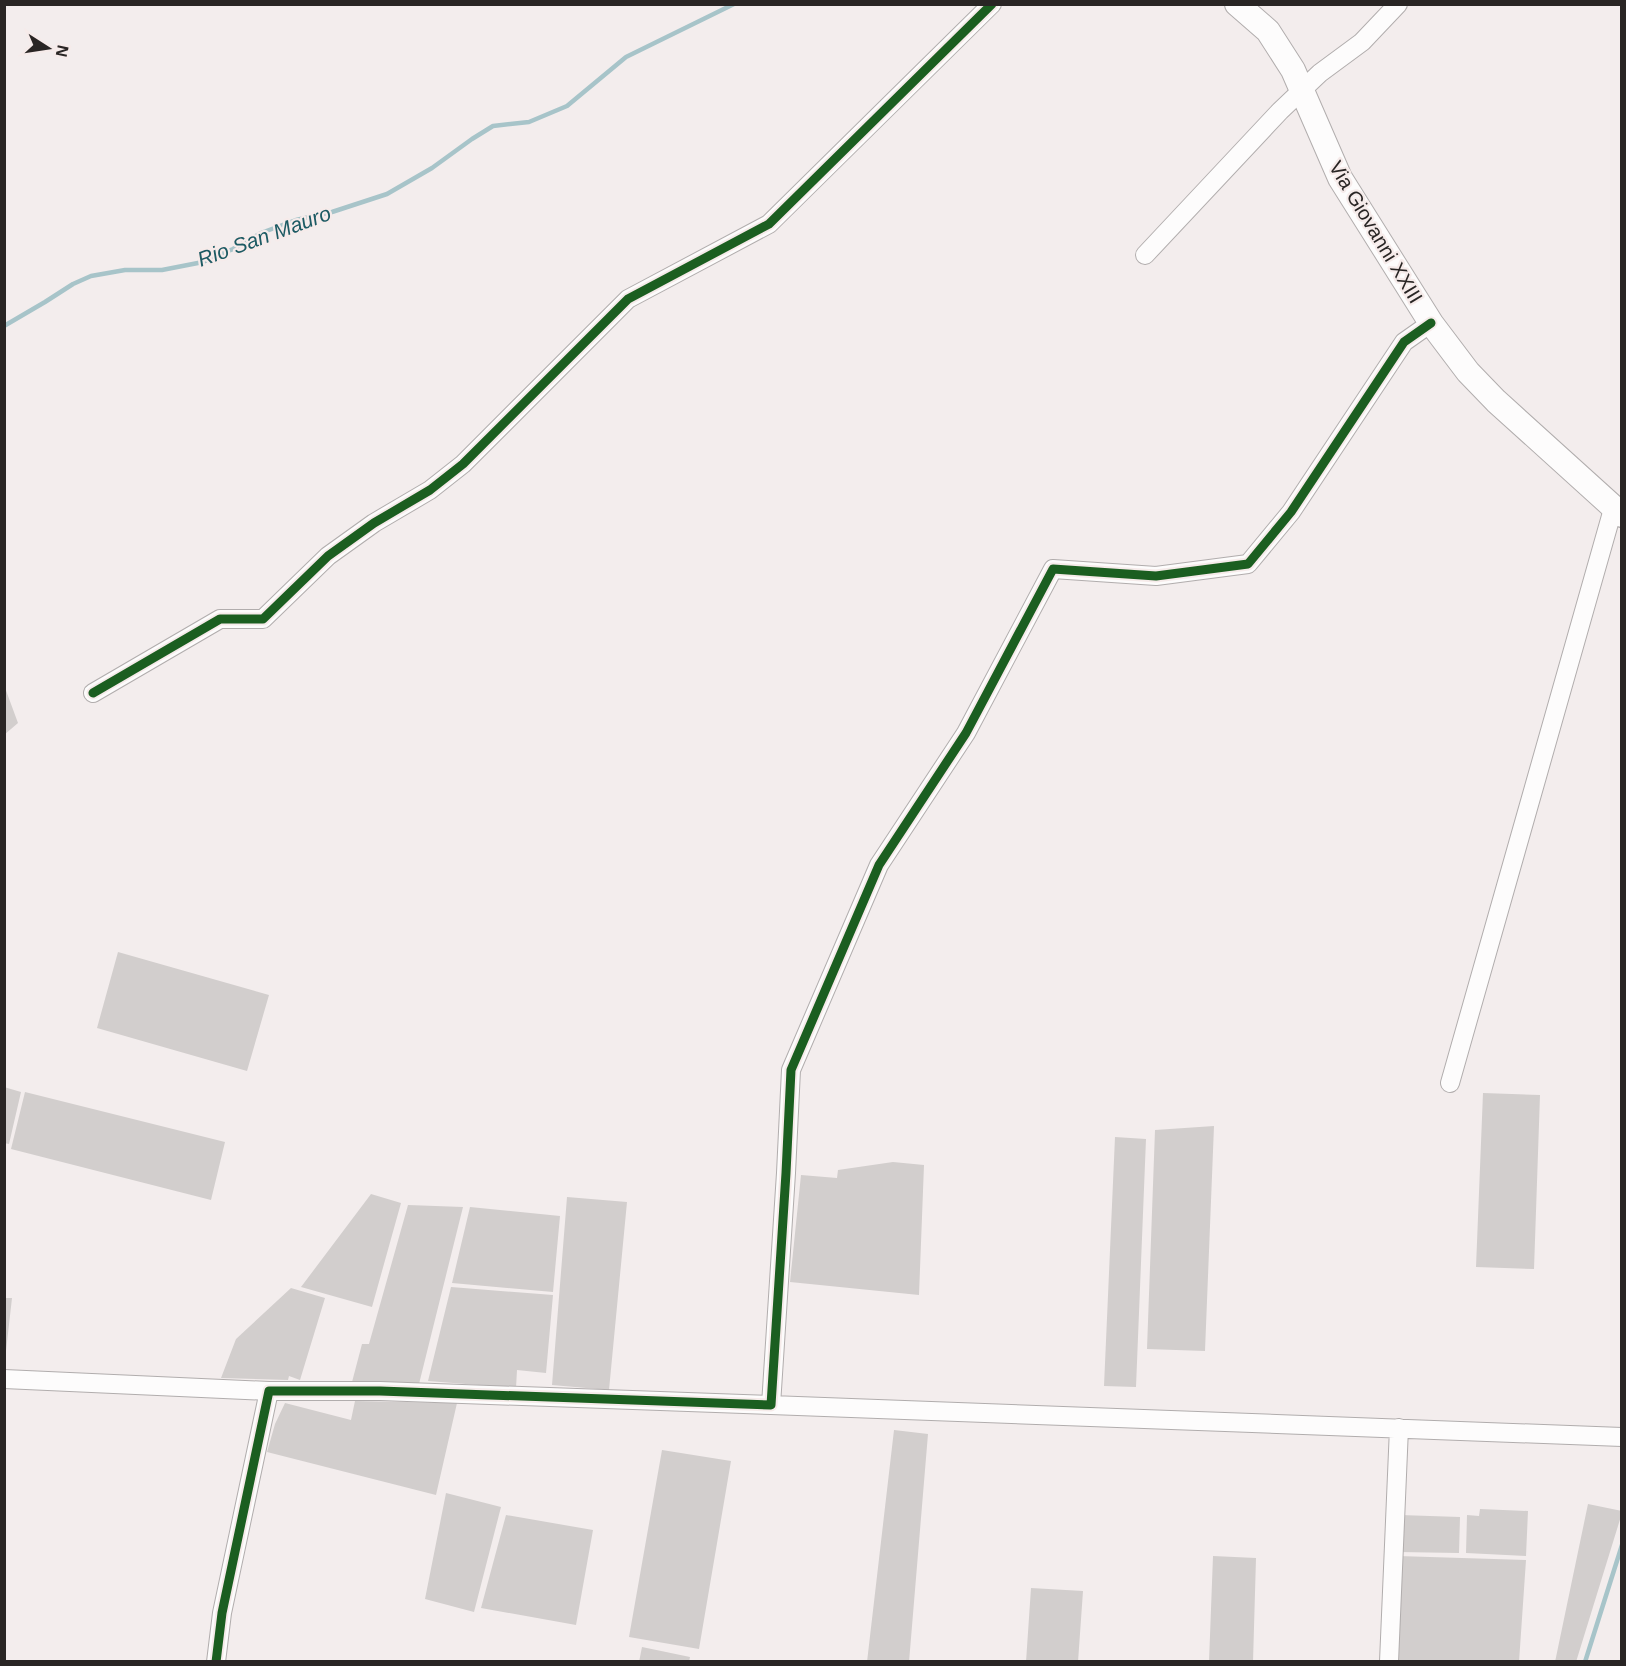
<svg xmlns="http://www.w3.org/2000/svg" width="1626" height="1666" font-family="Arial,sans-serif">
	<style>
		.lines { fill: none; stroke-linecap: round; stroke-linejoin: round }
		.stream { stroke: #a7c4c9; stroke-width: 4.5 }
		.building { fill: #d2cecd }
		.street-casing { stroke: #b1adad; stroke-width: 20 }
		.secondary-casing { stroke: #b1adad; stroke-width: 26 }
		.street { stroke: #fdfcfc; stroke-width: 18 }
		.secondary { stroke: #fdfcfc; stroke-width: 24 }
		.cycleway-casing { stroke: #f6ebea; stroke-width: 13 }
		.cycleway { stroke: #1b5e20; stroke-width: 9 }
		.labels { text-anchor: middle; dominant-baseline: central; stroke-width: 4.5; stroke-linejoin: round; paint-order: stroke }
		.street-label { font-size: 20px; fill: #292524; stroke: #f6ebea }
		.water-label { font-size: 21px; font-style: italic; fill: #1c5a63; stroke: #f6ebea }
	</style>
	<rect width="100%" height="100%" fill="#f3eded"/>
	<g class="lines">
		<path class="stream" d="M4,326L45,302L73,284L91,276L125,270H162L203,262L233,249L261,233L296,220L332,212L387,194L432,168L472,139L493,126L529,122L567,106L626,57L734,4
			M1585,1662L1622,1545"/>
	</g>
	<path class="building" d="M4,685L18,723L4,735Z
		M118,952L269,995L247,1071L97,1028Z
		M4,1087L21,1092L9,1144L4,1143Z
		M25,1092L225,1142L211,1200L11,1149Z
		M1483,1093L1540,1095L1534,1269L1476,1267Z
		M1214,1126L1205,1351L1147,1349L1155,1130Z
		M1115,1137L1146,1139L1136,1387L1104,1386Z
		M893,1162L924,1165L919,1295L790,1282L801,1175L837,1178L838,1170Z
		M371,1194L401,1203L372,1307L301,1287Z
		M567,1197L627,1202L609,1390L552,1385Z
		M408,1205L463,1207L419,1384L352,1382L362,1344H369Z
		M470,1207L560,1216L553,1292L452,1283Z
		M451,1287L553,1295L546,1373L517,1370L516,1388L428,1381Z
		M291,1288L325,1298L300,1380L289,1376L288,1380L221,1378L236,1339Z
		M4,1298H12L6,1351H4Z
		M355,1401L457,1403L436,1495L267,1452L275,1424L285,1403L351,1420Z
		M894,1430L928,1434L909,1662H867Z
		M662,1450L731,1461L699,1649L629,1637Z
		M446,1493L501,1507L474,1612L425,1599Z
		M1588,1504L1622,1511V1513L1576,1662H1555Z
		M1480,1509L1528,1511L1526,1556L1466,1553L1467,1515L1479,1516Z
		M506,1515L593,1530L576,1625L481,1608Z
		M1400,1515L1460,1517L1459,1553L1399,1552Z
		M1213,1556L1256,1558L1253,1662H1209Z
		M1398,1556L1526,1560L1519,1662H1394Z
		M1031,1588L1083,1591L1078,1662H1026Z
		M642,1647L690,1657L689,1662H639Z"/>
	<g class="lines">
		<g class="street-casing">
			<path id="street" d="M1145,255L1280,111L1320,73L1362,42L1398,4
				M93,693L220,619H263L328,556L374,523L430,490L463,464L628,299L769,224L992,4
				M1450,1083L1613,509
				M4,1379L269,1391
				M771,1405L1622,1437
				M216,1662L222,1613L269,1391H380L771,1405L786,1173L791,1070L879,865L966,733L1053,569L1156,576L1248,564L1291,512L1404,342L1431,323
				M1389,1662L1399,1428"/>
		</g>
		<g class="secondary-casing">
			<path id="secondary" d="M1237,4L1268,31L1293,70L1340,178L1431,323L1468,372L1496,401L1622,515"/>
		</g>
		<use href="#street" class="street"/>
		<use href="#secondary" class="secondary"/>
		<g class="cycleway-casing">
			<path id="cycleway" d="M93,693L220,619H263L328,556L374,523L430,490L463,464L628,299L769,224L992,4
				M216,1662L222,1613L269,1391H380L771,1405L786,1173L791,1070L879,865L966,733L1053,569L1156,576L1248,564L1291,512L1404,342L1431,323"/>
		</g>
		<use href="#cycleway" class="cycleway"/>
	</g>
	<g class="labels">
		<g class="street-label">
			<text transform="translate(1376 232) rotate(59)">Via Giovanni XXIII</text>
		</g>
		<g class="water-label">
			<text transform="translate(264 236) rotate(-20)">Rio San Mauro</text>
		</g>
	</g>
	<rect width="1626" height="1666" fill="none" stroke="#292524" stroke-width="12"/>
	<g transform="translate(48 48) rotate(102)" stroke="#f6ebea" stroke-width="4.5" paint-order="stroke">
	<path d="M0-4.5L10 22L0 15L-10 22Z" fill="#292524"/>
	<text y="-9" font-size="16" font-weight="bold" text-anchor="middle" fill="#292524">N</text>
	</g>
</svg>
